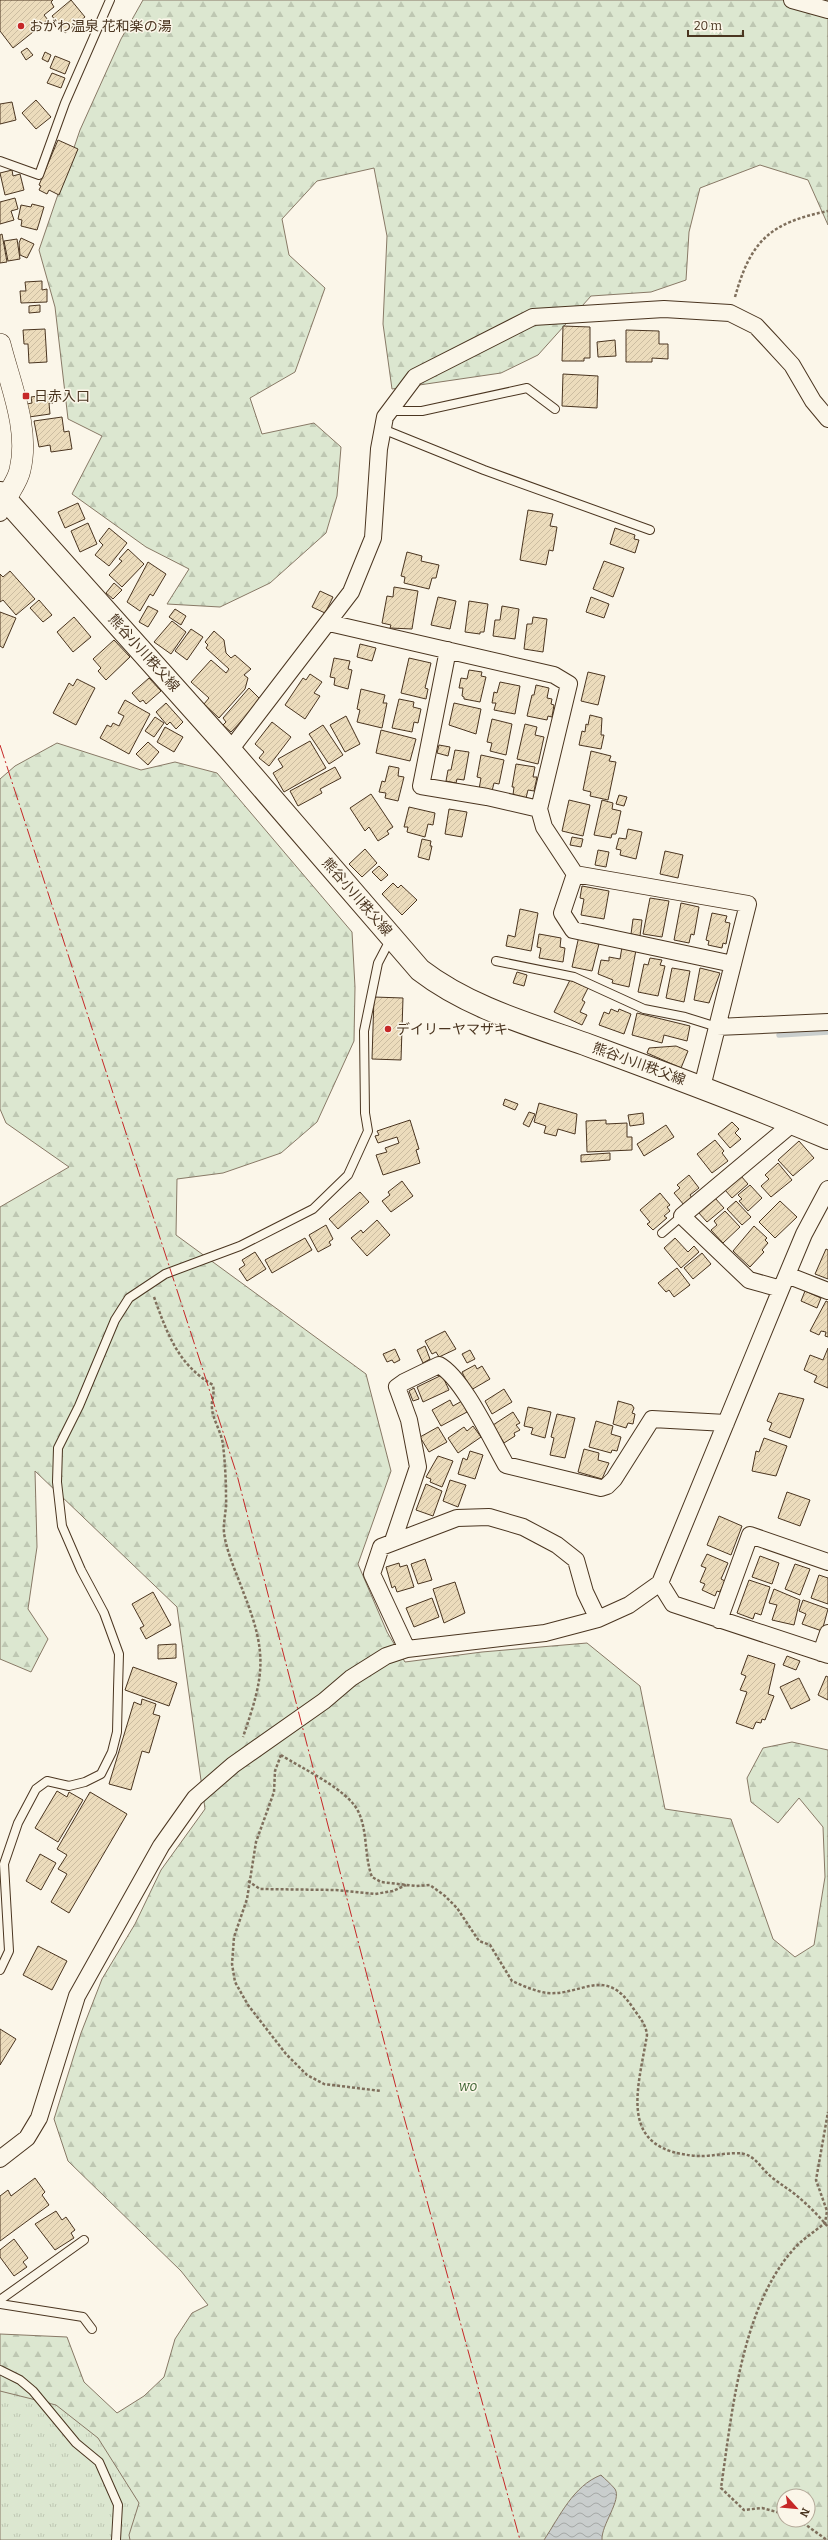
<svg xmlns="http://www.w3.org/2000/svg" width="828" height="2540" font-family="Bitter,'Noto Sans JP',serif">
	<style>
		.grass { fill: url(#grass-tufts); stroke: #887966 }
		.forest { fill: url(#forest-firs); stroke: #887966; fill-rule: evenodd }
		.water { fill: url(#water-waves); stroke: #887966 }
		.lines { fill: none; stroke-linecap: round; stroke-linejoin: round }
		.stream { stroke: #c9cecd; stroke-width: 5.5 }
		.building { fill: url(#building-hatch); stroke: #4a3520 }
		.service-casing { stroke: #4a3520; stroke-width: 10 }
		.minor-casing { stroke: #4a3520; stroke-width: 18 }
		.tertiary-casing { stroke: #4a3520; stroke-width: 22 }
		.primary-casing { stroke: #4a3520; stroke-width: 24 }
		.path { stroke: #7f6f5c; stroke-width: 2.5; stroke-dasharray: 3 2; stroke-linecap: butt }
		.service { stroke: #fbf6e9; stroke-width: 8 }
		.minor { stroke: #fbf6e9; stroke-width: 16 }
		.tertiary { stroke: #fbf6e9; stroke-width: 21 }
		.primary { stroke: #fbf6e9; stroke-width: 22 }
		.power { stroke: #c62828; stroke-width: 1; stroke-dasharray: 14 3 2 3; stroke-linecap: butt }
		.poi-dot { fill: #c62828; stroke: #fbf6e9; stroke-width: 1.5 }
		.labels { text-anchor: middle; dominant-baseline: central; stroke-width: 3; stroke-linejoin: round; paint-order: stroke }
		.poi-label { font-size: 14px; fill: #4a3520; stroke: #fbf6e9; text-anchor: start }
		.street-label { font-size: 14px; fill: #4a3520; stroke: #fbf6e9 }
		.park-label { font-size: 14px; font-style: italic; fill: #436837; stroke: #fbf6e9 }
	</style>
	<defs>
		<pattern id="grass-tufts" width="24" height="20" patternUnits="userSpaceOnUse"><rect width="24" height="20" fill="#dce7d0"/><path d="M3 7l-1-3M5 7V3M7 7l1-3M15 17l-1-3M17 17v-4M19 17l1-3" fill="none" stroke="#bec7b2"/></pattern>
		<pattern id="forest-firs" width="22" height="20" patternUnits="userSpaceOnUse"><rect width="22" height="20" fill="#dce7d0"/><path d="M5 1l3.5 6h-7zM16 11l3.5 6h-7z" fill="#bec7b2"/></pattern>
		<pattern id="water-waves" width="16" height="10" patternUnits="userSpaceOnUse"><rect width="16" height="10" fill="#c9cecd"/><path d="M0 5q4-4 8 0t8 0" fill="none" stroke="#a5a8a6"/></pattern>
		<pattern id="building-hatch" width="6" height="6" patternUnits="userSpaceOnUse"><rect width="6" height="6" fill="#ecdcbc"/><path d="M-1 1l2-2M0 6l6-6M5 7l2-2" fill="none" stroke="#ccbda1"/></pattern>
	</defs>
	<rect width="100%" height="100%" fill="#fbf6e9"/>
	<path class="grass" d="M0,2349L131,2435L196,2540H0Z"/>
	<path class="forest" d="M143,0H828V225L808,180L760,165L700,188L689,232L686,280L651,292L591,296L538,355L501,373L392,389L383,324L387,236L374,168L317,181L282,219L289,255L325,288L295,372L250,398L262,434L314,423L341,447L337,496L326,533L270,583L220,607L167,604L189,569L146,547L72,494L102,436L68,419L55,307L39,250L80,130L121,39Z
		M57,743L141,770L175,762L217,773L352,932L355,987L354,1041L317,1122L281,1153L223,1173L177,1179L176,1235L366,1374L391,1471L358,1564L387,1632L405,1662L482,1652L587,1643L640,1686L665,1809L731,1819L773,1939L795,1957L814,1945L825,1877L823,1827L799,1798L778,1823L751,1802L747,1778L763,1748L792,1742L828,1750V2540H130L129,2535L139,2503L98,2438L56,2405L0,2391V2334L67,2337L84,2382L117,2413L144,2396L164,2377L175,2339L192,2313L208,2305L181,2271L68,2161L54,2119L81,2033L102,1979L135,1924L161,1870L205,1809L177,1607L35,1471L37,1547L28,1609L48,1639L31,1672L0,1659V1207L69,1167L6,1123L0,1109V779L15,766ZM784,2496H808V2520H784Z"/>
	<path class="water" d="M601,2475C605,2479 611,2484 615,2489C622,2500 601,2525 602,2540H544C560,2516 573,2486 601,2475Z"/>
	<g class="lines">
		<path class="stream" d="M779,1035L828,1032"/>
	</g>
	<path class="building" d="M0,0H53L51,2L54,7L44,15L48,20L13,48L0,31Z
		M71,0L85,17L65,33L52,16Z
		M27,48L33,55L26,60L21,52Z
		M45,52L51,55L48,62L42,59Z
		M55,56L70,62L65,74L50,68Z
		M52,73L65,78L61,88L47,83Z
		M36,100L51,117L36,129L22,113Z
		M12,102L16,120L0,124V104Z
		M58,140L78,149L59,195L49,190L47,194L39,190L41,186L39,185Z
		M12,170L13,176L20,174L24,190L5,195L0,173Z
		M15,198L18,209L11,211L14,220L0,224V202Z
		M32,204L44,207L37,230L21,226L22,220L18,219L21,205L31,207Z
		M2,234L7,262L0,263V235Z
		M21,238L34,244L27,258L20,255L19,243Z
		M17,239L20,259L8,261L4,241Z
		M42,281V290L47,289V302L21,303L20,291H26L25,282Z
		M40,305V312L29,313V306Z
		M563,326L590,327V358H584V361H562Z
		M45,329L47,362L29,363L28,344H24L23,330Z
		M626,330L659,331V344H668V359L652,358V362H626Z
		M615,340L616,356L598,357L597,342Z
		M563,374L598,376L597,408L562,406Z
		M52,394L53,403H49L50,414L29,417L27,404L32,403L31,397Z
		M62,417L64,432L69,431L72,449L51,452L50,445L39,447L34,421Z
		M78,503L85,519L65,528L58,512Z
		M528,510L553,514L550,526L557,527L553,551L549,550L546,565L520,560Z
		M88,523L97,544L80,552L71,531Z
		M109,528L127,543L109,566L95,555L103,545L99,541Z
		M615,528L635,535L634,539L639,540L635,553L610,544Z
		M128,549L144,564L122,587L109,575L122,561L119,559Z
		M407,552L422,556L421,561L439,565L436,578H432L429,589L404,583L405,577L401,576Z
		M604,561L624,568L613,597L593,589Z
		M148,562L166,574L153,596L150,594L140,611L127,602Z
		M10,571L35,599L16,615L3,600L0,602V574L3,577Z
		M114,583L122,590L113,599L106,593Z
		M394,587L418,591L412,629L390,628L391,625L382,623L387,596L393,597Z
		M320,591L333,597L325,613L312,607Z
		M438,597L456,601L450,629L431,625Z
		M591,597L609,604L604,618L586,612Z
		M39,600L52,615L43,622L30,608Z
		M469,601L488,604L484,632H480V634L465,632Z
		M148,606L158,611L148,627L139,622Z
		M502,606L519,609L515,639L493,636L495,620H500Z
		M175,609L186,616L181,625L169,617Z
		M0,612L16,618L3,648L0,646Z
		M74,617L91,637L73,652L57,632Z
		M533,617L547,619L543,652L524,649L527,624H532Z
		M172,621L186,632L171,654L154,642Z
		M191,629L203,637L187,660L175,651Z
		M214,631L224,640L226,653L231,658L235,655L251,669L244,675L248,678L245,689L219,718L204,704L209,698L191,682L211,660L226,673L229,669L206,648L208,645L205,642Z
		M114,640L130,657L106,680L98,671L101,668L93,659Z
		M360,644L376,648L372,661L357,657Z
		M334,658L350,661L348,669L352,670L348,689L334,685L335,678L330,677Z
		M409,658L431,663L425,688L428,689L426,699L401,693Z
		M469,670L482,672L481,676L486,677L480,702L464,699V697L462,696L463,688H459L461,678L467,679Z
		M588,672L605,676L598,705L581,701Z
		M310,674L322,682L314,693L320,696L305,719L285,705L303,678L306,680Z
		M149,678L161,691L146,704L143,700L140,702L132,693Z
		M77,679L95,688L76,725L53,713L69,683L73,686Z
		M500,682L520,686L515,714L494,710L496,703H492L494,692L497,693Z
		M536,685L549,688L547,698L552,699L551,704L554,705L552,717L548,716L547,720L527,716L532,695H534Z
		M249,688L261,700L231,732L223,725L226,722L223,718Z
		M361,689L385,695L383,703H387L382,728L357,722L360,710L357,709Z
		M399,699L414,702L413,707L421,709L418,723L414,722L412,732L392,728Z
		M125,700L150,714L129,754L100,738L107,725L111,727L113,723L119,726L124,716L118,713Z
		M166,703L183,722L176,729L170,722L167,725L156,712Z
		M454,703L481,709L476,734L449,725Z
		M590,715L602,718L601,735H604L601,749L579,745L582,731L585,732L586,724L588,725Z
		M346,716L360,744L345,752L330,725Z
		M155,717L164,723L154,737L145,731Z
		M492,719L512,724L506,755L490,751L492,743L487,742Z
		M272,722L291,737L269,766L259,758L264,752L255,744Z
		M525,724L537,727L535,735L544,737L538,764L517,759Z
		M323,725L343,755L329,764L309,734Z
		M165,727L183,737L174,752L157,742Z
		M381,730L416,739L410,761L376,753Z
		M310,741L326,768L284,792L273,773L283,767L278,759Z
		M148,742L159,752L148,765L136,754Z
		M439,745L450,747L448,756L437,753Z
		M455,750L469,752L464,780L457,779L456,783L446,781L448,770H451Z
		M591,751L611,756L609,761L616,762L608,800L590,796L591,792L583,790Z
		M481,755L504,760L499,784L494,783L492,791L479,789L481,778L477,777Z
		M516,764L535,767L533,777H537L534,791L528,790L526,798L513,795L514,787H512Z
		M389,766L399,768L398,776L404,777L398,801L385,798L386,793L379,792L382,781L385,782Z
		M335,767L341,778L320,789L322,793L298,806L290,791Z
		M371,794L393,827L387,831L389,834L378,841L369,827L365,831L350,808Z
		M619,795L627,797L624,806L616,804Z
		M569,800L590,805L583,836L562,831Z
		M602,800L613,803L612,809L621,811L616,834H612L611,838L594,835Z
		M409,807L435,813L433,825L428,824L425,837L407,832L408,827H404Z
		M449,809L467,812L462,837L445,834Z
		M628,829L642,832L636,859L620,855L621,850L616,849L619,838L626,839Z
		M572,837L583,839L581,847L570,845Z
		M422,839L431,841L430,846H432L429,860L418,857Z
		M365,849L377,863L362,877L349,864Z
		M598,850L609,852L606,867L595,865Z
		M665,851L683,855L678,878L660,874Z
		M379,866L388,875L381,881L372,872Z
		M393,883L398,888L401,885L417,900L402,915L382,894Z
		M582,886L609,891L604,919L581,915L584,899L580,898Z
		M650,898L669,901L662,937L643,934Z
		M681,903L699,907L694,935L691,934L689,943L674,940Z
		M520,909L538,913L531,951L506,946L508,935L515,937Z
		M712,913L727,916L725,922L730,923L726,944L723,943L722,948L708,945L709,941L706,940Z
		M633,919L642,920L640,936L631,934Z
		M539,934L561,938L560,947L565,948L563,962L539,958L541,948L537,947Z
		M579,936L594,939V943L599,944L592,971L572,967Z
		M622,947L636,950L629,987L612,983L613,980L598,974L601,960L609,961V957L620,959Z
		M650,958L662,960L660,965L665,966L658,996L638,992L644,964L648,965Z
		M672,968L690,971L684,1002L666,998Z
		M700,968L720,973L709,1003L694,1000Z
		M517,972L527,975L524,986L513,983Z
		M570,980L588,988L582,1000L585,1002L580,1012L587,1015L582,1025L554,1012Z
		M374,997L403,998L401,1060L372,1059Z
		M611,1009L618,1012L619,1009L631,1014L624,1034L599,1025L604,1012L609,1014Z
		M637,1013L690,1026L687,1041L664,1035L662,1043L632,1035Z
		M676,1046L688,1051L681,1068L647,1053L649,1048Z
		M505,1099L518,1104L515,1110L503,1105Z
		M539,1103L577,1114L575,1134L558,1129L556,1136L544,1133L546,1126L534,1122Z
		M529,1112L535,1114L529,1127L523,1124Z
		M643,1113L644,1124L630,1126L628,1115Z
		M410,1120L419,1149L416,1150L420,1163L383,1175L376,1155L387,1152L385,1148L399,1143L397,1137L378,1143L375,1136L379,1135L377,1131Z
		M606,1120V1124L627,1123V1137H632V1150L587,1152L586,1121Z
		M732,1122L739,1129L735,1133L741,1139L730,1148L718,1134Z
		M666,1125L674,1137L644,1156L637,1144Z
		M715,1140L724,1151L722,1153L728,1161L712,1173L697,1154Z
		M799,1141L814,1158L793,1176L778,1160Z
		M610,1153V1160L581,1162V1155Z
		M778,1163L792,1180L771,1197L761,1186L769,1179L765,1175Z
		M689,1175L699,1188L690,1195L692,1198L684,1205L674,1193L680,1188L677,1185Z
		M741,1176L748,1184L732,1198L725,1190Z
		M402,1181L413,1196L391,1212L382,1201L390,1195L388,1192Z
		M750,1185L762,1198L748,1211L739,1201L742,1199L738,1195Z
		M360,1192L369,1202L338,1229L329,1219Z
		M660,1193L670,1205L667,1207L670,1211L664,1216L667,1218L653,1230L647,1224L650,1222L640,1210Z
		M715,1198L724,1208L707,1222L698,1212Z
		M736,1201L751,1217L742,1225L727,1209Z
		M780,1201L797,1217L775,1238L759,1222Z
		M725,1211L740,1227L723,1243L711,1230L717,1225L714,1221Z
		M377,1220L390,1235L367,1256L351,1238L361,1230L363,1233Z
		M326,1225L333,1239L329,1242L331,1245L318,1252L309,1235Z
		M754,1226L767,1238L765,1240L768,1243L762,1250L764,1252L750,1267L733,1251Z
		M305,1238L312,1250L272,1273L265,1260Z
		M675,1238L688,1252L694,1246L699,1252L681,1268L664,1248Z
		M826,1249L828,1250V1279L815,1274Z
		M255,1252L266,1269L247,1281L239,1269L245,1265L242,1260Z
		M702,1253L711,1264L693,1279L684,1268Z
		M677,1268L690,1285L674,1297L669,1290L666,1292L658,1283Z
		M805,1291L821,1298L817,1308L801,1301Z
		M826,1301L828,1302V1337L825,1336L826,1332L821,1331L819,1335L810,1331Z
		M445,1331L456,1349L439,1357L436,1352L432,1354L425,1341Z
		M425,1346L430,1359L423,1363L417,1350Z
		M828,1348V1388L814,1382L817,1376L804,1370L810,1355L823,1360Z
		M395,1349L400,1360L394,1363L392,1360L387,1362L383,1354Z
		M470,1350L475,1359L467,1363L462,1354Z
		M475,1365L477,1369L482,1366L490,1379L471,1390L462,1372Z
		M442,1375L449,1390L423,1402L417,1387Z
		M414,1388L419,1399L413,1401L409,1391Z
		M504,1389L512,1402L492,1414L485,1401Z
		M779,1393L804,1399L790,1438L769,1430L772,1423L767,1421Z
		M450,1400L453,1406L462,1401L467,1412L441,1426L432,1410Z
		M618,1401L632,1405L634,1408L632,1413L635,1414L633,1424L628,1423L626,1428L613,1424Z
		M528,1407L551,1412L545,1438L531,1434L533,1428L524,1426Z
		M513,1412L520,1423L516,1425L520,1430L514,1433L515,1436L504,1443L493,1425Z
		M557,1414L575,1418L565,1458L550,1455L554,1438L551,1437Z
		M596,1421L613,1426L611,1434L621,1437L617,1451L612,1450L611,1453L589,1447Z
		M473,1426L481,1437L458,1453L448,1438L464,1427L467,1431Z
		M438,1427L447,1442L429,1452L420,1437Z
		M764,1438L787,1446L776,1476L752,1471L756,1451L759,1452Z
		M584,1449L599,1453L598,1460L609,1463L602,1479L578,1472Z
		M470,1451L483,1455L475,1479L458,1474L463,1458L467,1460Z
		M438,1456L453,1461L442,1487L430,1482L431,1479L426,1477Z
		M450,1480L466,1485L458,1507L443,1501Z
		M426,1484L442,1491L433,1516L416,1510Z
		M787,1492L810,1500L800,1526L778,1518Z
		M719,1516L742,1526L731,1555L707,1545Z
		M707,1554L728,1563L721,1579L725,1581L720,1592L717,1591L715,1596L702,1590L705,1584L700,1582L706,1568L701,1566Z
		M760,1556L779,1563L772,1584L752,1577Z
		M425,1559L432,1580L418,1584L411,1564Z
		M399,1563L400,1567L407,1565L414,1587L397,1592L395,1586L392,1588L386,1567Z
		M795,1564L810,1569L800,1595L785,1589Z
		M819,1575L828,1578V1604L811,1598Z
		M749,1580L770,1587L761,1615L755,1613L753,1619L737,1613Z
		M455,1582L465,1613L444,1623L433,1589Z
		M774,1589L800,1600L794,1625L772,1620L777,1605L769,1603Z
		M153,1592L171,1625L146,1639L140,1628L144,1626L132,1604Z
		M432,1598L439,1617L414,1627L406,1608Z
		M803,1600L828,1609L822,1631L802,1624L806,1614L799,1611Z
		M176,1644V1658L158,1659V1645Z
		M748,1655L775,1664L768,1694L774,1696L765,1720L762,1719L761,1723L756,1722L753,1729L736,1723L747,1692L740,1690L746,1676L741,1674Z
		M787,1656L800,1661L796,1670L783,1665Z
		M133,1667L177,1683L169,1706L125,1690Z
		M826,1676L828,1677V1700L818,1695Z
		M799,1678L810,1700L791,1709L780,1687Z
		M142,1699L156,1704L153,1714L160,1716L149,1753L142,1751L131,1790L109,1784L134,1702L141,1705Z
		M57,1791L67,1797L69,1792L83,1800L58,1842L35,1828Z
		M90,1792L127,1814L69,1913L51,1902L67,1874L58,1869L67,1855L57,1849Z
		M40,1854L56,1863L41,1890L26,1881Z
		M38,1946L67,1961L52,1990L23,1975Z
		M0,2029L16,2039L0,2065Z
		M35,2178L45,2192L42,2195L49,2205L0,2241V2196L8,2190L11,2196Z
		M56,2211L62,2220L66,2217L75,2230L71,2233L74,2238L55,2250L35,2224Z
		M14,2239L28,2258L23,2262L27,2267L14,2276L0,2257V2250Z"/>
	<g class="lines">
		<g class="service-casing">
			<path id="service" d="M0,161L39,175L65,103L110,0
				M389,411H422L527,388L555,409
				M385,430L484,470L650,530
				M496,961L574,977L644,1009L685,1017L717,1027
				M662,1233L682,1216
				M0,1970L9,1951L4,1864L18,1823L36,1789L47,1781L69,1786L85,1782L101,1774L112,1752L117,1732L118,1689L119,1654L104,1613L81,1570L62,1526L57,1482L58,1448L79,1406L115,1320L129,1298L165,1274L240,1246L313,1209L348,1175L368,1131L365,1113L364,1031L378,963L390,940
				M0,2300L84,2240
				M0,2304L83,2317L92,2329
				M0,2370L20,2380L33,2391L76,2443L99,2462L118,2505L116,2540"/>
		</g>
		<g class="minor-casing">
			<path id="minor" d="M792,0L828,10
				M0,513L6,498
				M329,623L554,675L569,684L539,809L544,827L575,874L748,904L702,1087
				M448,650L421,786L487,797L539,809
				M230,750L351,592L373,538L379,449L385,417L415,377L533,317L664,309L730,313L756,326L770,341L792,365L813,401L828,419
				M575,874L562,913L573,930L733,964
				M717,1027L828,1022
				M787,1275L828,1291
				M781,1289L749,1280L682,1216L793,1123
				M393,1541L418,1467L409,1420L397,1387L404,1382L439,1365C463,1378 491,1439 506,1465L601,1488L607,1486L614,1479L652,1419L726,1423
				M660,1583L673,1604L828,1655
				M719,1620L750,1535L828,1562
				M407,1649L372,1574L381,1547L457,1518L489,1517L523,1527L557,1545L576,1560L585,1592L598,1619
				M821,1653L828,1633
				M0,2159L27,2138L39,2118L77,1996L161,1846L195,1798L233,1765L324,1701L351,1678L386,1656L407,1649L545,1633L598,1619L629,1605L660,1583L781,1289L804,1234L828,1189"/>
		</g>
		<g class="tertiary-casing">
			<path id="tertiary" d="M0,344C10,384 30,429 20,470C18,480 11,489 6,498"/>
		</g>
		<g class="primary-casing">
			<path id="primary" d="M0,493L230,750L420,970C468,1007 528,1024 585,1044C666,1074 748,1104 828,1138"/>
		</g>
		<path class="path" d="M735,297C751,240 770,223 828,211
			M154,1297C167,1333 178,1365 213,1385C215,1396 211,1399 212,1408C212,1418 222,1433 223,1445C225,1462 226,1480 226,1497C227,1509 223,1521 224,1533C227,1554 237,1574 244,1594C268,1655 264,1676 243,1737
			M281,1755C301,1768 347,1789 358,1811C368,1831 364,1856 372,1877L381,1882L416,1886L430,1885L445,1896L457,1908L479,1941L490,1945L512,1981C523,1986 535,1991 547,1993C582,1996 605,1965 633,2008C639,2017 646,2024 647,2035C638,2090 616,2151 698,2156C711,2157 732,2151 744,2154C755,2157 759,2165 767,2173C775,2181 786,2187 796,2195C807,2204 819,2216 828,2227
			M281,1755L275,1771L274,1792L256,1842L247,1899L234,1937L232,1964L235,1982L248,2005L286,2054L307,2075L324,2084L381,2091
			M248,1881L260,1889L336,1890L375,1894L393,1891L406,1885
			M784,2514L762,2508L744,2510L721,2488C732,2413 741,2310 792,2251C801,2240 814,2232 825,2223L827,2211L816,2180L828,2112
			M799,2520L827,2540"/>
		<use href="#service" class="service"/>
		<use href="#minor" class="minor"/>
		<use href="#tertiary" class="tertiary"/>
		<use href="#primary" class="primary"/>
		<path class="power" d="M0,745L237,1475L399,2099L520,2540"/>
	</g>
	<g class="poi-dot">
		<circle cx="21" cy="26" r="4"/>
		<rect x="22" y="392" width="8" height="8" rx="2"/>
		<circle cx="388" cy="1029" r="4"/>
	</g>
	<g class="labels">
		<g class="poi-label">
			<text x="29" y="26">おがわ温泉 花和楽の湯</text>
			<text x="34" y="396">日赤入口</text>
			<text x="396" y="1029">デイリーヤマザキ</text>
		</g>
		<g class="street-label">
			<text transform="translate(144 653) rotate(48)">熊谷小川秩父線</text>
			<text transform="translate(357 897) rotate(49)">熊谷小川秩父線</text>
			<text transform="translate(639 1064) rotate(20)">熊谷小川秩父線</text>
		</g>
		<g class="park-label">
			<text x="468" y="2086">wo</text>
		</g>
	</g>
	<g transform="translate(796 2508) rotate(117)"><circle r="19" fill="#fbf6e9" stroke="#b4a999"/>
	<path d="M0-3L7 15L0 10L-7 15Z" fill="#c62828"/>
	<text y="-6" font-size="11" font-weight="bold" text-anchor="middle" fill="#4a3520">N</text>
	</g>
	<path d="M688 30v6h55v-6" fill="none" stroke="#4a3520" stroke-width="2"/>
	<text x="694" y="30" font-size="12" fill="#4a3520" stroke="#fbf6e9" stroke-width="3" paint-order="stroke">20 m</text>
</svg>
